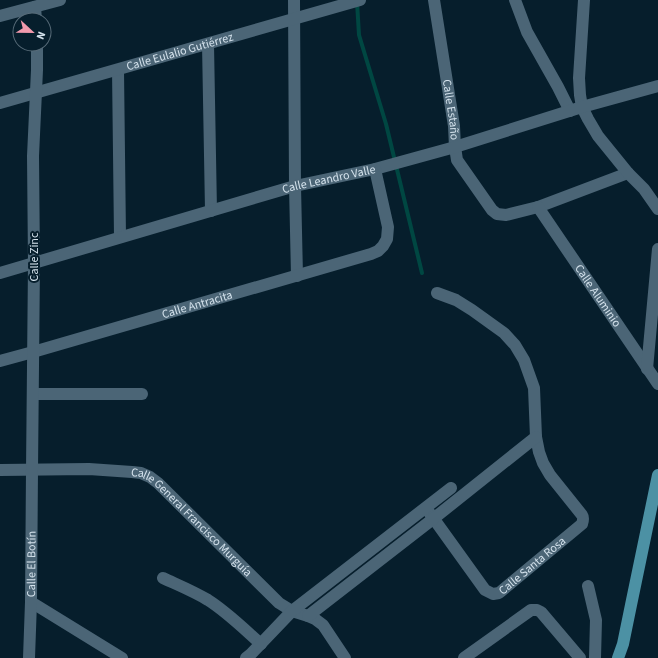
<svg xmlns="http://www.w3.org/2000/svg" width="658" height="658" font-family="'Source Sans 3',sans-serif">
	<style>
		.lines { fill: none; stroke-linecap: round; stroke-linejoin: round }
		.stream { stroke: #004742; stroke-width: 4 }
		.minor { stroke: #4b6576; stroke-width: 12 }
		.major { stroke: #4c91a4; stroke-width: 12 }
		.labels { text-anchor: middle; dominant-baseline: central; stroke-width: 4; stroke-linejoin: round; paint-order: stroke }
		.street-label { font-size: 12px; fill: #d4e2ec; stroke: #061e2c }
	</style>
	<rect width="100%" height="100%" fill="#061e2c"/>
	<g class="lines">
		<path class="stream" d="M357,2L359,35L386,124L422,273"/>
		<g class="minor">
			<path d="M294,0L295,186L297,276"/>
			<path id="s1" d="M434,0L454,126L455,147L457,160L492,210L497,214L506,215L538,207L628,173"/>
			<path d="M515,0L527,32L558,87L570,111"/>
			<path d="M584,0L579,78L580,95L582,107L588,119L598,136L628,173L644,189L658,209"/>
			<path d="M35,7L36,20"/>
			<path d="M0,16L60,0"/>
			<path d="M208,44L211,211"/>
			<path d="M118,70L120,237"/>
			<path id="s2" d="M0,103L360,0"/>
			<path id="s3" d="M538,207L658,384"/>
			<path id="s4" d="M0,273L295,186L375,169L455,147L582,107L658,86"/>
			<path id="s5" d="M0,361L33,352L371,254L378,251L383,246L387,239L388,227L375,169"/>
			<path d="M647,369L658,249"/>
			<path d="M33,394H142"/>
			<path id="s6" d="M0,470L89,469L132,472L141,473L150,477L158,483L279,603L292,611L308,616L315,619L323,625L345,658"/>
			<path id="s7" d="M426,508L485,590L493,594L499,593L582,524C583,521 584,518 582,515L550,475L543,463L539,452L536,437L534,388L524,360L515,345L504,333L472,310L456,300L437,293"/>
			<path d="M163,578C178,585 193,591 208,600C227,612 244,629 261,644"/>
			<path d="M588,586L596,620L595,658"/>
			<path d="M31,602L122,658"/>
			<path d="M308,616L433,519L536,437"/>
			<path id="s8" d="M29,658L31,602L32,470L34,263L33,156L37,70V44"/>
			<path d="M246,658L251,654L292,611L451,488"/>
			<path d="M464,658L531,610H537L541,612L580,658"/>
		</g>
		<path class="major" d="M618,658L623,644L631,605L658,475"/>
	</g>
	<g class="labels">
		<g class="street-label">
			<text stroke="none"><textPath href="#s2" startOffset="187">Calle Eulalio Gutiérrez</textPath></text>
			<text stroke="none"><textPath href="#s1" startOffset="111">Calle Estaño</textPath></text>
			<text stroke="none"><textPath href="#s4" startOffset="342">Calle Leandro Valle</textPath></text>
			<text transform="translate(34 257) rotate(-90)">Calle Zinc</text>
			<text stroke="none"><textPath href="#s3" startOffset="107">Calle Aluminio</textPath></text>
			<text stroke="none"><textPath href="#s5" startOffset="205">Calle Antracita</textPath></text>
			<text stroke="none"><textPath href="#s6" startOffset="211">Calle General Francisco Murguía</textPath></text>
			<text stroke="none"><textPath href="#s8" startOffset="94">Calle El Botín</textPath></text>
			<text stroke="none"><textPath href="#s7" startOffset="159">Calle Santa Rosa</textPath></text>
		</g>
	</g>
	<g transform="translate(32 32) rotate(112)"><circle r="19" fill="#061e2c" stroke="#586c79"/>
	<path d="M0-3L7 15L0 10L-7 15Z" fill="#f29aad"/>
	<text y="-6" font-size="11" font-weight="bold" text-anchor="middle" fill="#d4e2ec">N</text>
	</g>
</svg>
